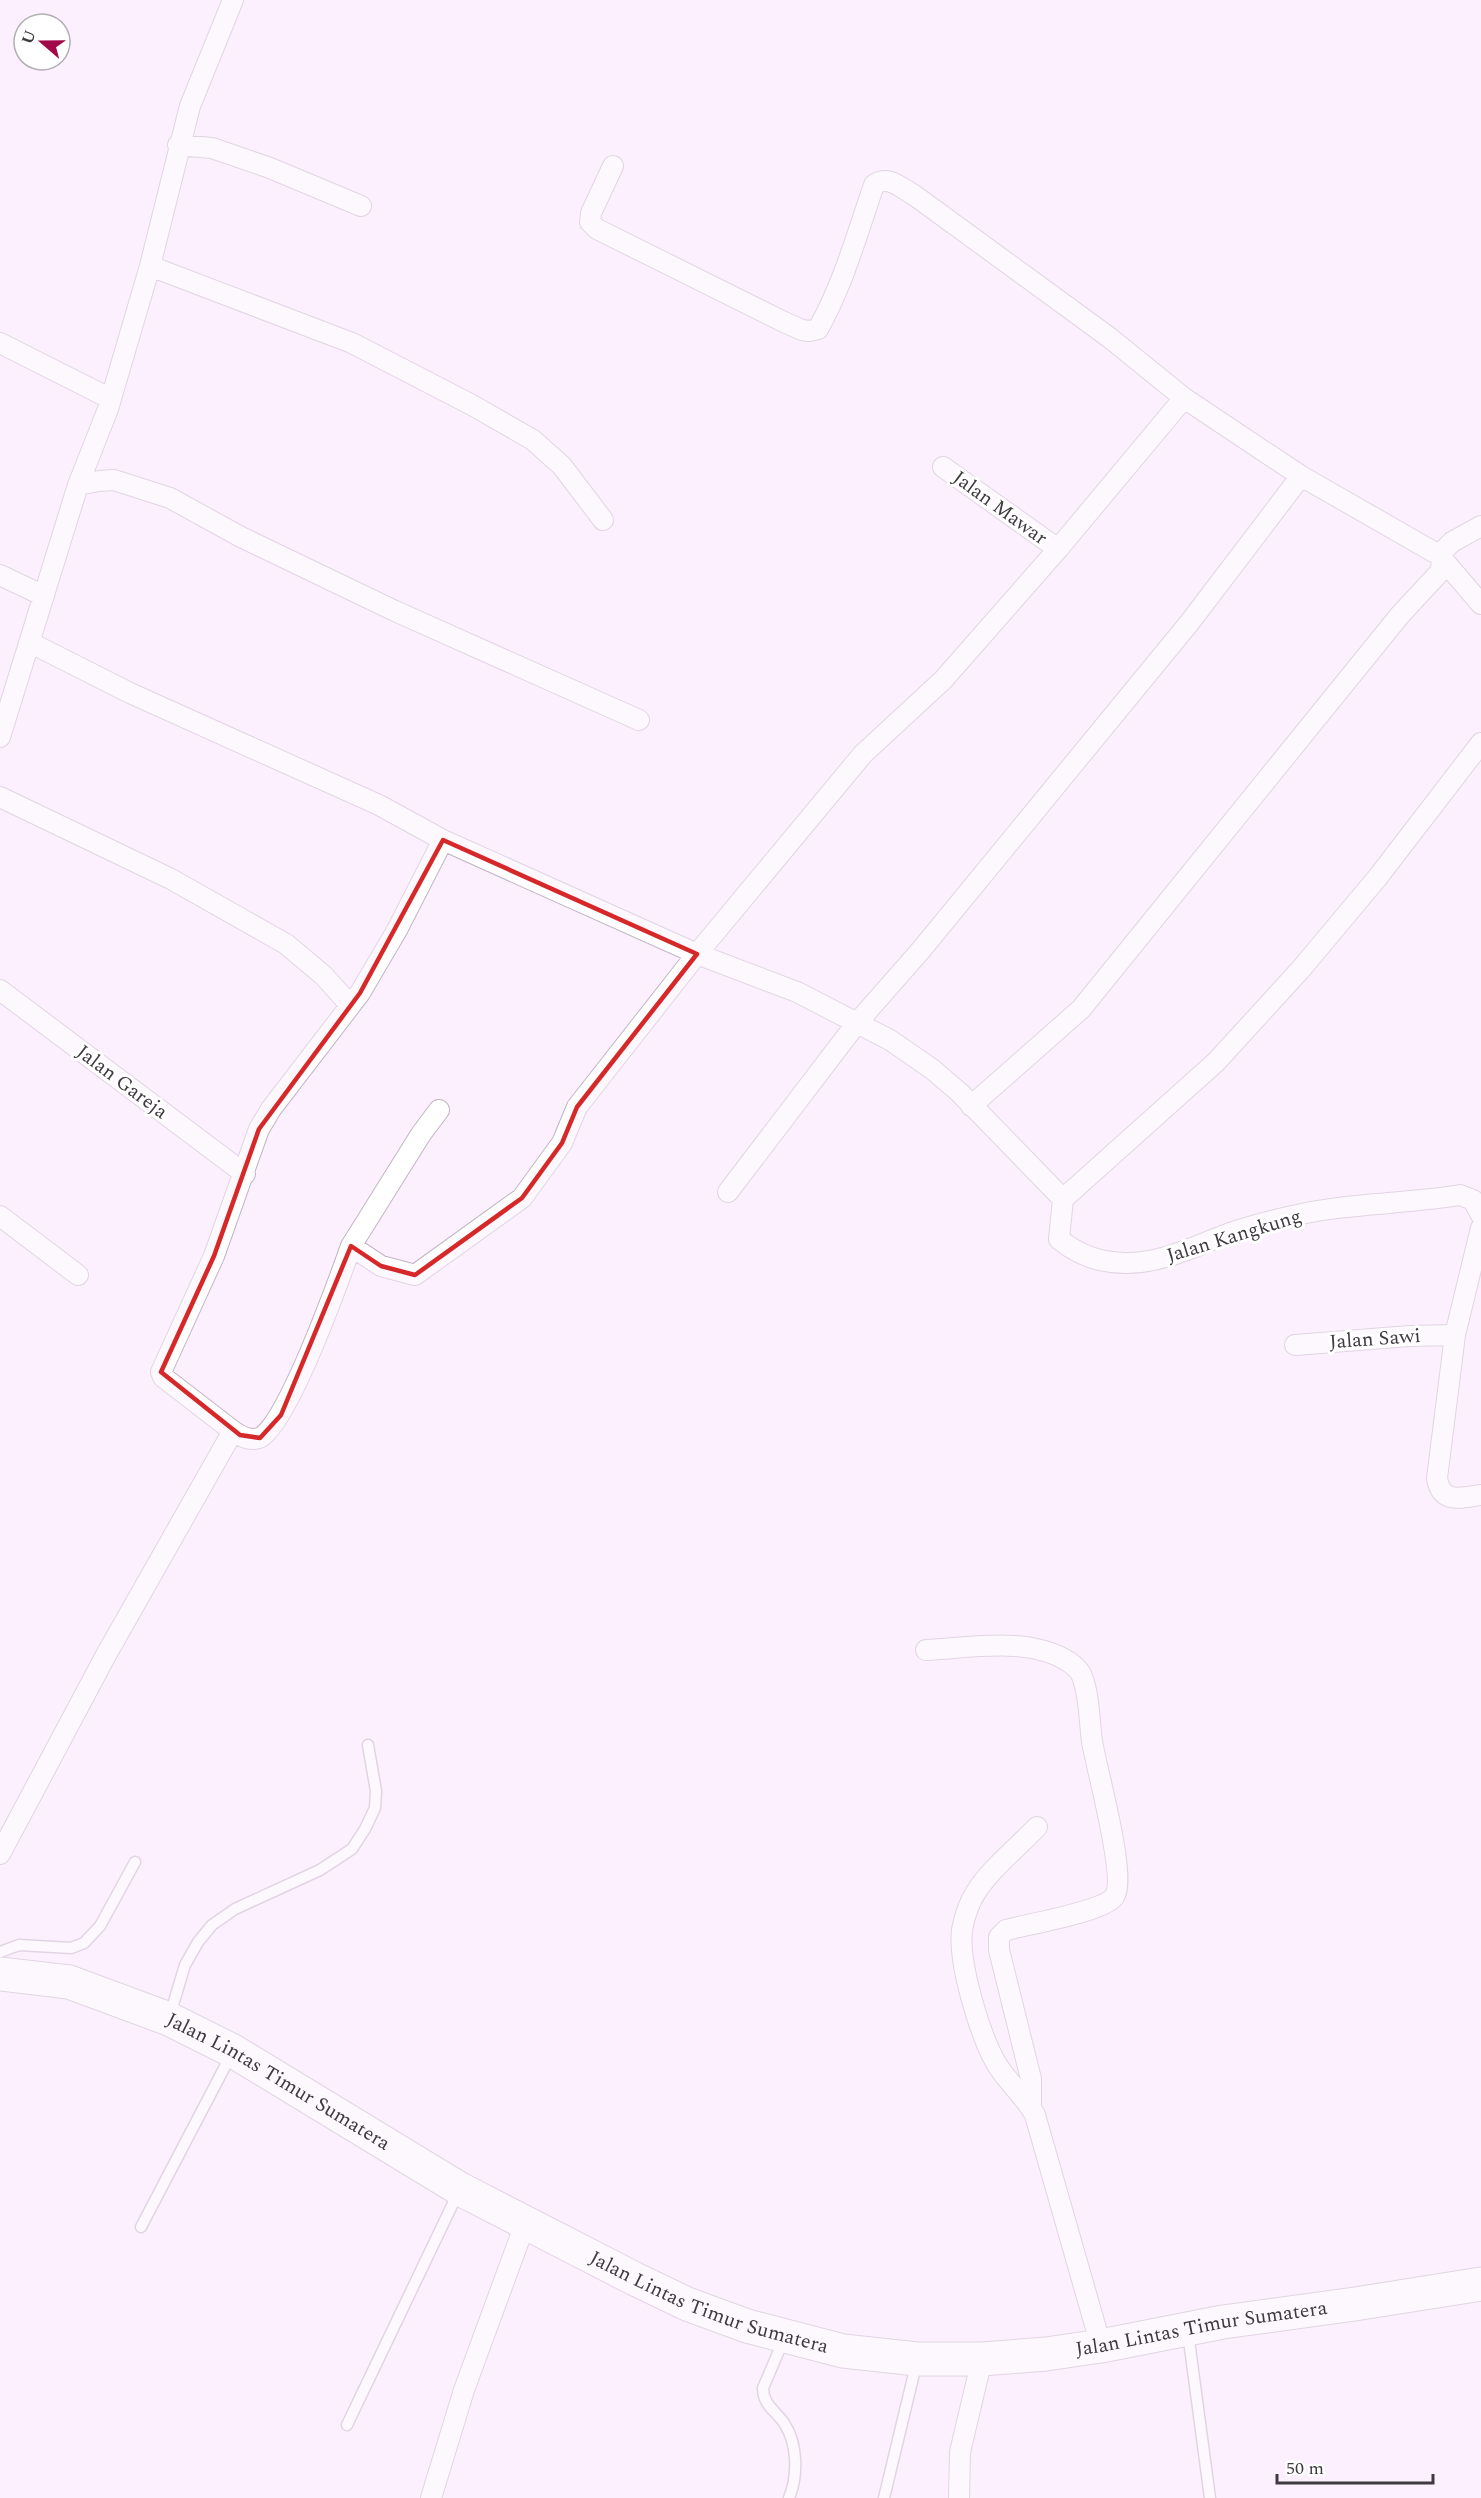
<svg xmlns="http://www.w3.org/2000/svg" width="1481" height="2498" font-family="Spectral,serif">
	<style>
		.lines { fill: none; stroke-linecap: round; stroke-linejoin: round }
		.lane-casing { stroke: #c2b4c4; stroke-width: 13 }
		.street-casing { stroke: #c2b4c4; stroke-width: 22 }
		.highway-casing { stroke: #c2b4c4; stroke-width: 35 }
		.lane { stroke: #fff; stroke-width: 10 }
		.street { stroke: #fff; stroke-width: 20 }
		.highway { stroke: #fff; stroke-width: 33 }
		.marked { fill: none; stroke: #d62828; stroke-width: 4.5; stroke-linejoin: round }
		.labels { text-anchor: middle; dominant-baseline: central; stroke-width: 6; stroke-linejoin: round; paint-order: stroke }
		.street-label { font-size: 20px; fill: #3f3940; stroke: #fff }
	</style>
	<rect width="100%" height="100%" fill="#fcf0fe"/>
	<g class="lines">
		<g class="lane-casing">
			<path id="lane" d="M0,1952L19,1945L71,1948L84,1943L100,1926L135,1862
				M170,2015L185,1965L198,1942L212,1925L235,1909L320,1870L352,1849L365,1829L375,1808L376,1791L368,1745
				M141,2227L231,2055
				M1188,2333L1210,2498
				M784,2339L763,2388C763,2405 775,2410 784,2423C798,2444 798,2476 789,2498
				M347,2425L458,2193
				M884,2498L917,2361"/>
		</g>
		<g class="street-casing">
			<path id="street" d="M178,145L212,148L270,168L361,206
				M613,166L591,213L590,222L597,229L784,322L802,330L809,331L818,329C843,285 857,234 874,185C887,174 901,188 914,195L1110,338L1184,398L1301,476L1439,555L1481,604
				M150,266L352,343L472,405L533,440L562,466L603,520
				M0,343L111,399
				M943,467L1058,549
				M78,485L99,481L114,480L170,498L241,537L395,611L639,720
				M1439,555L1452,542L1481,526
				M0,575L44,596
				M31,643L130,693L379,805L443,840L697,954L797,992L890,1040L932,1069L960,1093L1063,1199
				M0,737L78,485L108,409L150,266L190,106L233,0
				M0,797L171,879L286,944L324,976L350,1005
				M0,990L245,1174
				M971,1106L1081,1009L1400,615L1439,573L1444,561
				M728,1192L856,1024L921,950L1190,622L1301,476
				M1063,1199L1216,1062L1301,969L1378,877L1481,743
				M1063,1199L1059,1239C1078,1255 1101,1263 1126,1263C1167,1263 1202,1242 1239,1230C1258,1224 1278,1219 1297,1215C1350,1203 1406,1204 1460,1195L1473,1200L1481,1215
				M0,1216L78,1275
				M1481,1228L1455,1335L1437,1478C1441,1504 1460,1498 1481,1495
				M351,1246L421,1134L439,1110
				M1295,1345L1410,1336L1455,1335
				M233,1431C240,1436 250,1441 259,1438C285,1431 340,1277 351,1246L381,1266L415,1275L522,1198L562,1143L577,1107L697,954L863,754L943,680L1058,549L1184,398
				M926,1650C971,1648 1029,1636 1069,1662C1075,1666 1081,1671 1083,1679C1090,1699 1089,1720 1092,1741C1096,1768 1128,1879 1114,1897C1102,1912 1028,1924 1006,1930L999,1937V1950L1031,2079V2107
				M1037,1827C1016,1849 986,1872 972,1899C967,1909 964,1919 962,1930C958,1963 980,2035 996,2063C1007,2082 1025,2096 1035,2115L1101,2346
				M0,1854L106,1655L233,1431L163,1377L161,1372L214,1256L259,1129L271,1109L360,993L397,930L443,840
				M431,2498L464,2390L525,2224
				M959,2498L960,2452L982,2359"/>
		</g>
		<g class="highway-casing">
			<g id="highway">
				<path id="s1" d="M0,1974L69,1982L169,2019L233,2051L460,2189L635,2279L687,2304L747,2326L843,2351L917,2359H982L1046,2354L1101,2346L1223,2322L1355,2304L1481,2284"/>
			</g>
		</g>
		<use href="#lane" class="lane"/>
		<use href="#street" class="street"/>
		<use href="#highway" class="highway"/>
	</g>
	<path d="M0 0H1481V2498H0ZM443,840L697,954L577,1107L562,1143L522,1198L415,1275L381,1266L351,1246L281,1415L260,1438L240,1435L161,1372L214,1256L259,1129L360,993Z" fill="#fcf0fe" fill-opacity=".55" fill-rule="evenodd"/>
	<path class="marked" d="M443,840L697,954L577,1107L562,1143L522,1198L415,1275L381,1266L351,1246L281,1415L260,1438L240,1435L161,1372L214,1256L259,1129L360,993Z"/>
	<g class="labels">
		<g class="street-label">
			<text transform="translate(1000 508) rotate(36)">Jalan Mawar</text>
			<text transform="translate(122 1082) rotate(37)">Jalan Gareja</text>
			<text transform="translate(1234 1236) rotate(-17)">Jalan Kangkung</text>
			<text transform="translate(1375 1339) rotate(-4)">Jalan Sawi</text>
			<text stroke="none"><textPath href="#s1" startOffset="302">Jalan Lintas Timur Sumatera</textPath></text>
			<text stroke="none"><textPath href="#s1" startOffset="788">Jalan Lintas Timur Sumatera</textPath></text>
			<text stroke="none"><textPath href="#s1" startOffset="1292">Jalan Lintas Timur Sumatera</textPath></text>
		</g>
	</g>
	<g transform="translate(42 42) rotate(290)"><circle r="28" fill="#ffffff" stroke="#b2b0b3" stroke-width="1.5"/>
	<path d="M0-4.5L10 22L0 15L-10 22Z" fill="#a20948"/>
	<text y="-9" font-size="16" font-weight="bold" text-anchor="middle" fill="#3f3940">U</text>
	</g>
	<path d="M1277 2474v9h156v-9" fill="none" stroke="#3f3940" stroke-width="3"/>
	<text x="1286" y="2474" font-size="18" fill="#3f3940" stroke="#ffffff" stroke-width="4.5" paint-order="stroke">50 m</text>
</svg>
